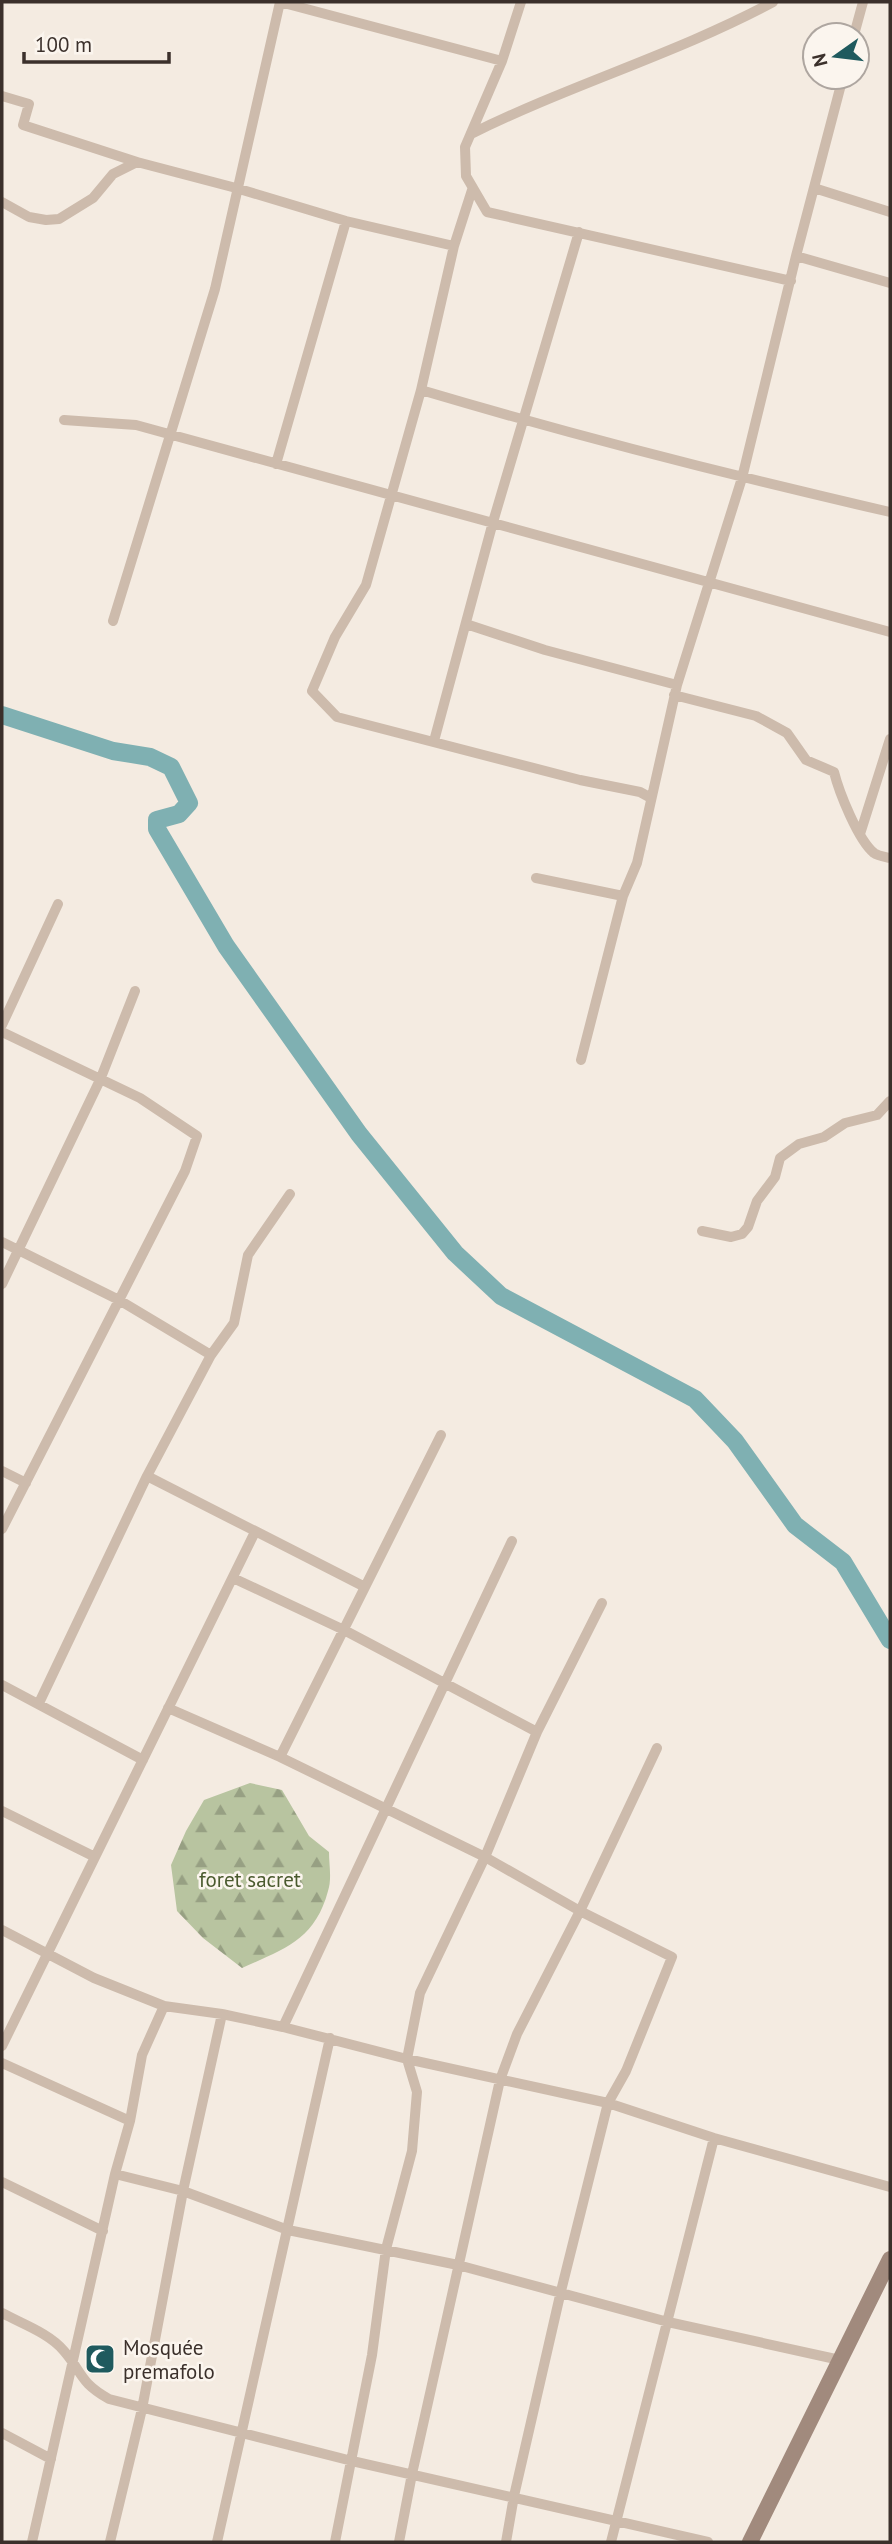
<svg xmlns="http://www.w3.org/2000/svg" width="892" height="2544" font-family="'PT Sans',sans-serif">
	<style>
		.forest { fill: url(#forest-firs) }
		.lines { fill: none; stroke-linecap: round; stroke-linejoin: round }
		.river { stroke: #7fb0b2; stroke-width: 18 }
		.street { stroke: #cdbbac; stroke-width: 10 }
		.secondary { stroke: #a18a7d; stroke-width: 16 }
		.labels { text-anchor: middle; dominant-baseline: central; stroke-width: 5; stroke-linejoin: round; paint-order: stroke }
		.park-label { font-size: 21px; fill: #4a5a2e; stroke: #fbf5ee }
		.poi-label { font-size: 21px; fill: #3b302b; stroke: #fbf5ee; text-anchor: start }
	</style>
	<defs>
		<pattern id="forest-firs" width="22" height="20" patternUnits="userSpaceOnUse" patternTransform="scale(1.75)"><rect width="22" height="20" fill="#b8c4a0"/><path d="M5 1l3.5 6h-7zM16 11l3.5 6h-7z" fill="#97a083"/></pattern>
	</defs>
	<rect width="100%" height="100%" fill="#f4ebe1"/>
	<path class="forest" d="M250,1783L282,1790L309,1836L329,1852C329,1864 332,1879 328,1891C315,1940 284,1949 242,1968L203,1938L177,1911L171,1865L186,1831L204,1800Z"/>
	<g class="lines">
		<path class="river" d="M2,715L113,751L150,757L171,767L189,803L179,814L157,820V829L226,946L359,1134L455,1253L501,1296L695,1399L735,1441L795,1525L843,1562L890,1640"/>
		<path class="street" d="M280,2L502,61
			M521,2L502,61L465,147L466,176L487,212L791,281
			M854,35L863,2
			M2,96L29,104L23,125L137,162L236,188L346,221L454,246
			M471,134C569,85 676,54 773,2
			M814,188L890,212
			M472,190L454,246L421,390L366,585L335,637L312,691L337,717L580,780L640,792L651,798
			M2,202L29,217L46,220L59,219L93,198L113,174L137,162
			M796,256L890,283
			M421,390C576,436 733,476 890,512
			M64,420L136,425L890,632
			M276,464L346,221
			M113,621L215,289L280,2
			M466,624L545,650L677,685
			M674,695L756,716L787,733L806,760L834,772C839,792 858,840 874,853C878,856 886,857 890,858
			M434,741L493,522L579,232
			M860,834L890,739
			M536,878L623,896
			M2,1025L58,904
			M2,1032L140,1098L197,1136L185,1171L2,1529
			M581,1060L623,896L637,863L677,685L742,478L796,256L843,77
			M702,1231L731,1237L742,1234L748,1227L757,1201L775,1177L780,1158L799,1144L824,1137L845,1123L877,1115L890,1101
			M2,1242L119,1300L211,1355
			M2,1284L100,1080L135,991
			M2,1471L26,1483
			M147,1476L365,1587
			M233,1578L344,1630L537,1732
			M2,1685L143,1760
			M39,1703L147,1476L211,1355L234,1323L248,1255L290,1194
			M168,1708L280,1757L485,1857L580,1911L672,1957L626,2071L608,2103L561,2291L514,2496L506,2542
			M280,1757L441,1435
			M2,1811L95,1857
			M2,1930L94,1978L164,2006L222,2014L283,2027L407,2059L608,2103L714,2138L890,2187
			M283,2027L512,1541
			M2,2046L255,1532
			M2,2063L130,2121
			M115,2174L183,2191L288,2230L458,2265L668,2322L840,2360
			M2,2182L103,2231
			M2,2313C22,2324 49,2333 64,2351C83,2373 79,2382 109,2399L352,2461L708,2542
			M2,2433L51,2459
			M32,2542L115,2174L130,2121L142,2055L164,2006
			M110,2542L142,2409L183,2191L222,2014
			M217,2542L330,2038
			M335,2542L372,2355L386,2249L412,2151L417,2092L407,2059L420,1993L485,1857L537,1732L602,1603
			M399,2542L412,2474L500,2080L517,2034L580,1911L657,1748
			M611,2542L714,2138"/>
		<path class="secondary" d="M750,2542L890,2259"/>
	</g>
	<defs>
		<g id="mosque-square" transform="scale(1.575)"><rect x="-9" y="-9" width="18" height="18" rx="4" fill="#1f5a5e" stroke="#fbf5ee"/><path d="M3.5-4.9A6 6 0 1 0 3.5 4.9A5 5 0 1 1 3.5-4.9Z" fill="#fff"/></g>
	</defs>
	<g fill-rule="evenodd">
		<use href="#mosque-square" x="100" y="2359"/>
	</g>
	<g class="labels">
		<g class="park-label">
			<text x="250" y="1879">foret sacret</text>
		</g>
		<g class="poi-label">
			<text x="123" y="2347">Mosquée<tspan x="123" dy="24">premafolo</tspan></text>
		</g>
	</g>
	<rect width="892" height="2544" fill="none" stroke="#3b302b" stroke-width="7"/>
	<g transform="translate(836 56) rotate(256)"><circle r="33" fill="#fbf5ee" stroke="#aea6a0" stroke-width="2"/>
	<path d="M0-5L12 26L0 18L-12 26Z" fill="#1f5a5e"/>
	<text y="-10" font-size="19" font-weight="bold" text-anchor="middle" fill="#3b302b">N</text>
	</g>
	<path d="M24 52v10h145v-10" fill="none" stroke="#3b302b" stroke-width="3.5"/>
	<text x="35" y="52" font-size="21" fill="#3b302b" stroke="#fbf5ee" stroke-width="5" paint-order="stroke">100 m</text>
</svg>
